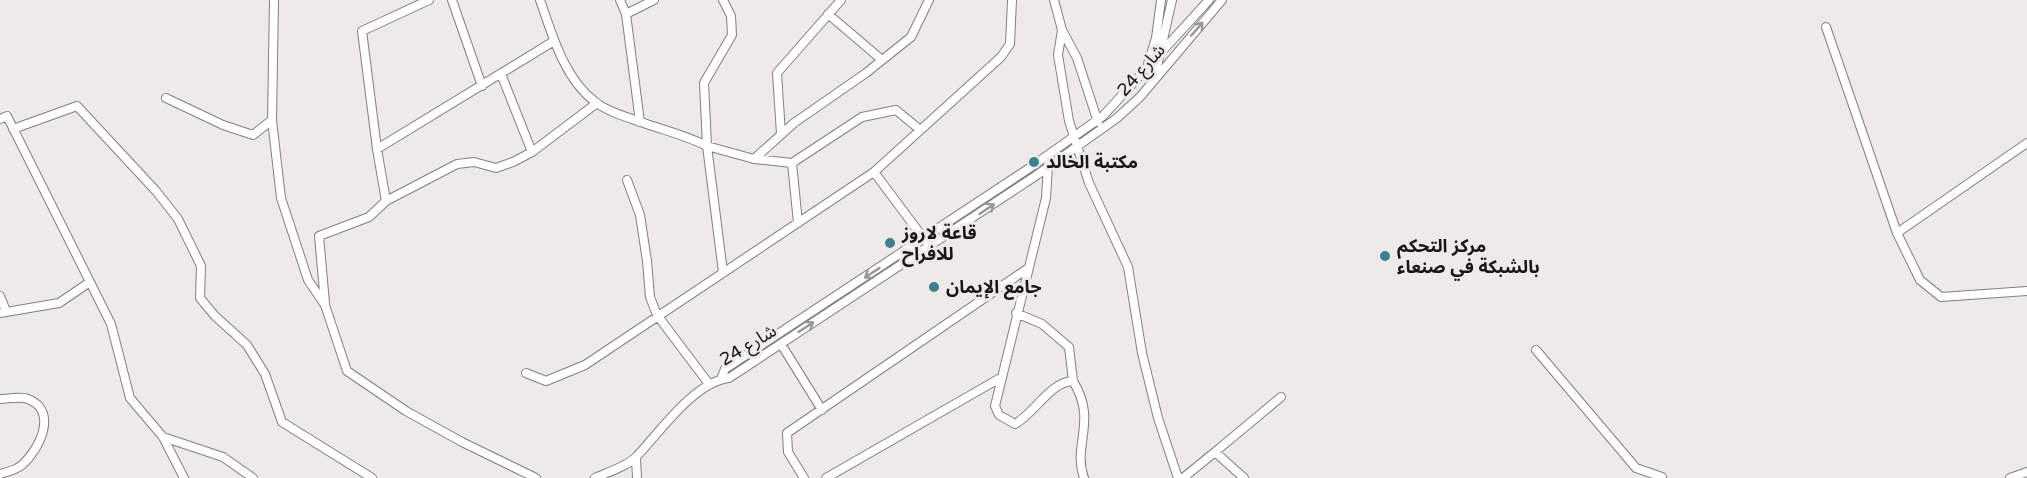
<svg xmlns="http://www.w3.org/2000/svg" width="2027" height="478" font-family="'Varela Round','Noto Sans Arabic',sans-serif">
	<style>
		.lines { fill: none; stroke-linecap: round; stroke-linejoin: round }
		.minor-casing { stroke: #837f7e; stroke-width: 10 }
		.minor { stroke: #fff; stroke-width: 8 }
		.oneway { stroke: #979796 }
		.poi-dot { fill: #3c818d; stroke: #eeeae9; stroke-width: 2 }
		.labels { text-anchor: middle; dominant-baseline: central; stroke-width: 6; stroke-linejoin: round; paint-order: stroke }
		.street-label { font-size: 18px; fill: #181716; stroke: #eeeae9 }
		.poi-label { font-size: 18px; font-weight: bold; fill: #181716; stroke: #eeeae9; text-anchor: start }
	</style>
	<rect width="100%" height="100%" fill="#eeeae9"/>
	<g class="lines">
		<g class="minor-casing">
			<path id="minor" d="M429,0L362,31L377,149L554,41
				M452,0L482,86
				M540,0C552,34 564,78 594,101C606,111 626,117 641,122C663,130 685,135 707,146L723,272
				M620,0L626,14L640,122
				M723,0L731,16L732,35L704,83L707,146L754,159L794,123L866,73L911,37L929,0
				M1054,0L1062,30L1077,58L1098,122
				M626,14L654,0
				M828,14L882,60
				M1826,27L1897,233L1920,280L1941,297L2027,291
				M1062,30L1058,55L1069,121L1089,183L1128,267L1142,353L1158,418L1178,478
				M1148,64L1156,38L1161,0
				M501,74L532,152
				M1155,75L1172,0
				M166,98L223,125L253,135L272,120L281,198L308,280L325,305L347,371L406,411L462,442L536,478
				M0,119L7,116L111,324L130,398L163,437L184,478
				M272,120L274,0
				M13,129L77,106L156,191L178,219L201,266L200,298L215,316L247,345L265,374L282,422L372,478
				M781,134L777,73L841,0
				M377,149L386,201
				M754,159L792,163L862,117L896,110L919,129
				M792,163L798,223
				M1048,165L1046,198L995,406L999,415L1015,424C1036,412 1050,382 1073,381C1098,421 1072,445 1084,478
				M874,172L927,243
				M627,180L640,215L647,261L650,297L657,315L709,384
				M1897,233L2027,143
				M0,296L6,311
				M325,303L319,236L369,217L386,201L457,164L474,162L496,168L513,162L532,152L597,103
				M0,313L59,303L90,282
				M1016,313L1042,324L1069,347L1073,381
				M781,344L822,410
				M1536,350L1636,468L1662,477
				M526,373L546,381L585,365L874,172L1001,57L1010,44L1012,0
				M721,379L725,369L1028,169L1103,116L1209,0
				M0,399C8,399 20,396 28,399C59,411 39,450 22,465C16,470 7,472 0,474
				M163,437L223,457L253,478
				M1215,452L1281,397
				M636,458L637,478
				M595,478C608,472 628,466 637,456C660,432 694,382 729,378L1037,175L1117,118L1140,97L1222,0
				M804,478L788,452L787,433L1027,269
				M826,478L1002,377
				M1183,478L1215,452L1244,478
				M2010,478L2027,472"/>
		</g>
		<use href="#minor" class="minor"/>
	</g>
	<defs><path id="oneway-shaft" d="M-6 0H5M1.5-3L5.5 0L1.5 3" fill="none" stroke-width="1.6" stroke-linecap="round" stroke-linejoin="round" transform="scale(1.5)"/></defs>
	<g class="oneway">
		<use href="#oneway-shaft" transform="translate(1197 29) rotate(-49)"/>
		<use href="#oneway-shaft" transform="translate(987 209) rotate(-34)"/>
		<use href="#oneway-shaft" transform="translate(872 273) rotate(147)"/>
		<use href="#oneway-shaft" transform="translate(806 327) rotate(-33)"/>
	</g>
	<g class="poi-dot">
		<circle cx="1034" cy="162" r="6"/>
		<circle cx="890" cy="243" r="6"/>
		<circle cx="1385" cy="256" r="6"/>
		<circle cx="934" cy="287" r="6"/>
	</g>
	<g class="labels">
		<g class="street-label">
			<text transform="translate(1141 70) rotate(-49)">شارع 24</text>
			<text transform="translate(748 345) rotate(-31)">شارع 24</text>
		</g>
		<g class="poi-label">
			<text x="1046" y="162">مكتبة الخالد</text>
			<text x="902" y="233">قاعة لاروز<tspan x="902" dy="21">للافراح</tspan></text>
			<text x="1397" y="246">مركز التحكم<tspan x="1397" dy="21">بالشبكة في صنعاء</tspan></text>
			<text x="946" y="287">جامع الإيمان</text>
		</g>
	</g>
</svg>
